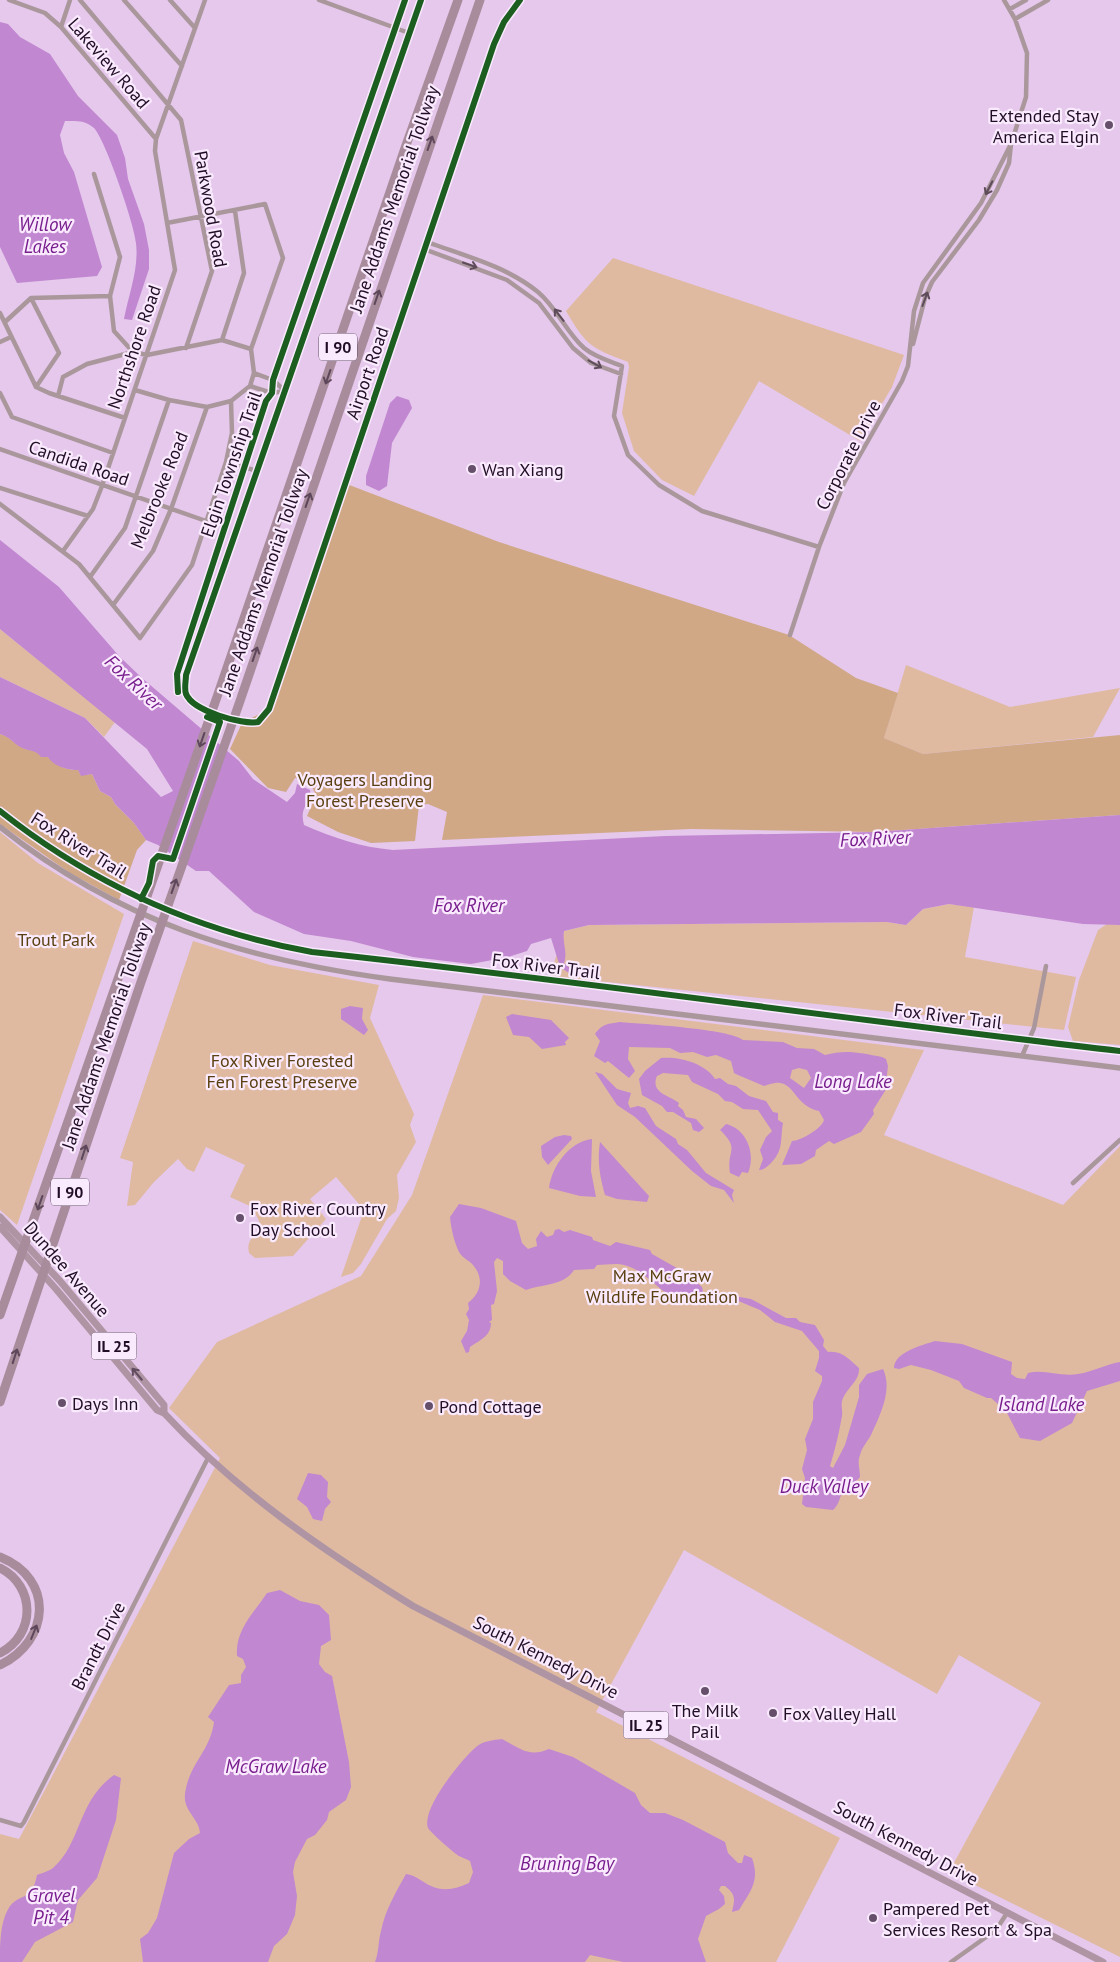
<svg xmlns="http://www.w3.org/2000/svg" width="1120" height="1962" font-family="'PT Sans',sans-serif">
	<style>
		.green { fill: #dfbaa1 }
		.forest { fill: #d0a886 }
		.water { fill: #c187d1; fill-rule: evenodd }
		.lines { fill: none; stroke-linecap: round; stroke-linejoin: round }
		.minor { stroke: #aa979c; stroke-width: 4.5 }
		.tertiary { stroke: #aa979c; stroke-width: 5.5 }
		.primary { stroke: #af95a4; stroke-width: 7 }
		.motorway { stroke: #a98c9c; stroke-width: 9 }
		.cycleway-casing { stroke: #faeafe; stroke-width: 9 }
		.cycleway { stroke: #1b5e20; stroke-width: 6 }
		.oneway { stroke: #5e475b }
		.oneway2 { stroke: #5f4c5b }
		.oneway3 { stroke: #614b5f }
		.poi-dot { fill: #664f6b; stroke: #faeafe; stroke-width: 2 }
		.labels { text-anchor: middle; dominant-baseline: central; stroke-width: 4.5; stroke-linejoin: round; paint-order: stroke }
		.shield { fill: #faeafe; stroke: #625067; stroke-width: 1 }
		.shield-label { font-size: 16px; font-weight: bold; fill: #210e26 }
		.street-label { font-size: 18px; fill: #210e26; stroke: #faeafe }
		.poi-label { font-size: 18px; fill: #210e26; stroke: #faeafe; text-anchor: start }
		.park-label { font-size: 18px; fill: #5a4010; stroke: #faeafe }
		.water-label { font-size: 19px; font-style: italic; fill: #781e8d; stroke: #faeafe }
	</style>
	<rect width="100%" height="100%" fill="#e5c8ec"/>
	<path class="green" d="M613,258L904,355L892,387L860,441L759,381L694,496L662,480L634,451L622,413L629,367L628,362C589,347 587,346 566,311Z
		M0,629L115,722L104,737L85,718L0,677Z
		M906,665L1010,707L1120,688L1093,737L923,754L884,738Z
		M0,832L38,863L124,914L17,1225L0,1210Z
		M949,904L974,907L965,957L1076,977L1064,1030L550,976L564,931L589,925L887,922L906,925L923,909Z
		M1107,924L1120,925V1045L1073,1041L1068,1027L1079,980L1098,930Z
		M193,941L270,965L379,985L370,1018L414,1114L410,1125L416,1142L397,1175L399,1198L396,1211L387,1219L361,1264L353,1273L341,1277L364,1210L336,1177L310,1199L326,1219L293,1256L255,1258L249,1253C246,1240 254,1236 263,1229L252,1207L230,1197L245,1165L206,1147L194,1172L187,1169L178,1159L154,1182L135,1205L127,1206L133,1162L120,1158Z
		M483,995L924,1050L884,1135L1063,1205L1120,1146V1957L949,1872L1041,1703L959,1655L937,1694L684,1550L596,1712L840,1838L776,1962H0V1834L19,1839L220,1458L169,1408L217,1342L361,1276L412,1195Z"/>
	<path class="forest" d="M344,483L499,542L789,635L856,678L898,693L884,738L923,754L1120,735V815L874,832L691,829L442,840L447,812L428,804L419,805L415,841L371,843L338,832L307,816L316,795L310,783L295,778L286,792L268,788L230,749L242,723L269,709Z
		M0,734C10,736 15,745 23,748C30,751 41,751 48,757C60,766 61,769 78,770L81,775L92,774L100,791L111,797L115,804L134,823L146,840L137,850L119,900L70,873L0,824Z"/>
	<path class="water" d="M0,22L8,24L20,37L50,54L78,96L117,135L125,158L128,179L144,224L149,250V269L132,320L124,319C129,293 139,269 136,243C135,226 105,139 94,128C85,120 76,121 65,121L60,135L64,153L74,172L102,267L97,276L17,283L0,247Z
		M397,396L409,400L412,408L392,443L387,486L379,491L366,485V476L390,403Z
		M0,540L59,587L119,656L142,678L239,761L253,779L287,802L295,793L297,784L310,790L311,799C303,808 301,813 304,825C334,838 360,847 393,850L665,836L874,832L1120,815V925L1083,924L949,904L923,909L906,925L887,922L589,925L564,931C562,943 568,952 564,963L571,969L569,973L560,967L551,938L531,944L527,951L508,957L471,964L413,957L351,941L304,934L254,912L209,871H196L158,845L146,840L134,823L115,804L111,797L100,791L92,774L81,776L78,770C67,770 53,766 48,757H41C37,751 31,751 25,749C16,747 10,736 0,734V677L85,718L161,797L173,791L147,749L0,629Z
		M350,1006L363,1008L362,1019L368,1030L364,1035L341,1019V1009Z
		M512,1014L551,1020L569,1038L565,1042L566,1045L542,1049L529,1037L513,1035L506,1017Z
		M620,1022C643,1024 730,1029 743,1040L783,1042L797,1048L814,1049L825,1055C846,1049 861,1053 882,1057L886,1059L888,1066L885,1091L873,1110L874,1114L861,1132L834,1144L829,1141L816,1150L815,1156L801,1164L782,1165L792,1141C801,1141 822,1128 824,1120L819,1111C796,1106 795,1085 780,1083C775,1082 768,1085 764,1086L738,1075L734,1073L731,1061L716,1055L707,1057L693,1052L680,1053L670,1048L629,1047L628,1059L635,1071L629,1078L608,1061L605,1063L594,1056L600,1041L595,1034C603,1023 608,1024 620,1022ZM799,1068L807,1070L811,1078L804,1088L790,1078L792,1070Z
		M661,1058C680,1056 706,1064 715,1079L720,1078L728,1084L736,1086L749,1096L766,1101L773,1112L778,1113V1120L783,1123C780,1139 784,1150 771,1163C767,1167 764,1170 759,1170L763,1159L760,1150L766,1137L772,1131L758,1110L743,1109L732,1102L725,1101L718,1094L692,1082L688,1075L663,1073L657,1076C650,1093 669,1095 679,1103L678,1106L683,1110L686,1117L696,1119L704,1128L699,1132L693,1130L691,1123L673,1112H667L662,1106L642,1095L639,1079L645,1071Z
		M595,1072L602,1074L617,1089L631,1093L628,1103L630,1108L638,1106L645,1108L656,1126L676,1139L678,1144L687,1150L706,1173L734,1190L732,1195L734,1203L724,1190L711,1186L692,1171L635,1117L617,1105Z
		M726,1124C747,1129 756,1154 748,1173L742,1172L739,1177L730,1173C726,1150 741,1150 720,1130Z
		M564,1135L571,1136L572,1139L548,1165L542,1157L541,1146L555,1137Z
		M592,1139L591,1171L596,1197L580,1196L549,1188C552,1166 569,1142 592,1139Z
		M600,1142L649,1196L647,1202L617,1199L605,1195C600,1177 597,1162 600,1142Z
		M459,1204L481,1208L516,1221L522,1243L528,1249L537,1246L536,1239L541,1231L547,1237L553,1235L555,1230L559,1229L564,1232L570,1230L592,1237L593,1240L610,1246L616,1242L650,1250L652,1254L684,1272L702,1287L705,1301C671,1315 654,1272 624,1265C616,1263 605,1265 597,1265L594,1269L574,1270C564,1286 542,1284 526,1290L510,1281L503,1274V1261L497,1258L494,1262L497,1291L494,1304L491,1305L492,1320L489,1322L491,1323C491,1336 480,1340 470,1347L469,1352L466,1353L461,1341L467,1331L469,1320L466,1314L469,1309L468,1303C480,1294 485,1279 473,1265C469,1260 463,1259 459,1252C454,1242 451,1228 450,1217Z
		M723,1294L751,1299L786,1318H796L800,1322L815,1325L824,1340L823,1346L828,1352C842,1350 850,1360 859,1368C860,1380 848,1387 843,1398C840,1406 843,1409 842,1416C839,1433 835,1450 830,1466L833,1468L845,1445L859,1397V1385L867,1374L883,1369C893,1390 880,1415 871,1435C868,1441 862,1447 860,1455C857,1463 860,1469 860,1477C856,1483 849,1483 844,1489C839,1497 840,1504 833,1510L806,1507L802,1504L805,1478L802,1469L807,1450L805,1439L813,1419V1402L822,1381V1376L815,1371L819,1358V1351L802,1331L775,1322L760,1310L736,1300L722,1298Z
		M935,1341L962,1344L1012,1362L1011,1374L1017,1378L1025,1379L1028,1373C1044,1369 1061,1377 1078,1374C1093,1372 1106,1364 1120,1362V1381L1087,1391L1072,1423L1040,1441L1020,1438L1006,1411L991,1398H987L964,1388L959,1381L931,1370L911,1365L899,1369L894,1368C894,1352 923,1345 935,1341Z
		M308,1473L321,1475L328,1482L327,1497L331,1502L325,1509L322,1521L313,1519L307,1507L297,1499Z
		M280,1590L300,1601L319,1605L329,1615L331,1640L321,1646L319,1664L325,1672L332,1676L349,1762L351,1787L346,1800L329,1812L327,1820L315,1835L307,1839L295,1862L293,1872L297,1896L295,1915L287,1934L274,1946L268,1962H143L140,1939L148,1933L157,1918L174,1853L189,1839L200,1833C199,1818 183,1811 185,1794C189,1763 210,1752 214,1722L208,1717L229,1685L241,1683V1675L246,1667L243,1659L237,1656C235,1630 253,1614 267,1593Z
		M502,1739C519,1748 529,1758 549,1749L573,1757L635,1793L641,1805L650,1813H665L683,1820L725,1842L728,1853L738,1863H742L744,1855L752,1858C760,1881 751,1890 739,1910L732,1912C735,1898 736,1895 725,1886H721L719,1890L724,1896L725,1904L719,1909L706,1916L698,1939L706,1962H623L590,1955L585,1962H375C379,1952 378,1942 381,1931C385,1910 396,1892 406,1874C416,1875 422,1882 431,1886C444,1892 456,1889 469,1883L473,1872L470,1861C467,1859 462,1858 459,1856C455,1854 429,1831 428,1828C421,1809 461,1760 476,1747C483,1741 493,1740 502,1739Z
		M114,1775L121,1778L116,1820L97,1878L78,1900L73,1922L35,1942L22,1962H0C0,1943 0,1921 10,1906C21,1893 32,1901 37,1875C42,1873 50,1871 54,1867C81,1843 78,1800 114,1775Z"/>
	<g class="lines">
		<path class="minor" d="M9,0L45,13L61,27L156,139
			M80,0L181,120L212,271L186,348
			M124,0L182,66
			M170,0L195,28
			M319,0L409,33
			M421,0L186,675C186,681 184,688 186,694C193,711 242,725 258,722L269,709L494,44L504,22L520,0
			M1010,9L1026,0
			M1015,19L1048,0
			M61,27L70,0
			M94,174L120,257L110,296L114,331L133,352L147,355L222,340L251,349
			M427,242C465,256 506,266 538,292C557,308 566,332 584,348C595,357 609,361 622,366L614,416L628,455L659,485L702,511L819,547
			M424,249L507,280L539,303L573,348L591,363L621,374
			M31,298L59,353L36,387
			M0,313L36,387L49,393L125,418
			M5,322L31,298L110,296
			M222,340L244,273L235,211
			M0,342L11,337
			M913,344L925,298L932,282L979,220L997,190L1009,163L1011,144L1026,97L1027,53L1015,19L1004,0
			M254,373L273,380L285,391
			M250,386L272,393L285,391
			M135,390L169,400L207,407L231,401
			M0,393L12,417L113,453
			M58,396L63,377L87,364L133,352
			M0,449L206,521
			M226,462L257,471
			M0,488L88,516
			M0,504L79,564L140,638L192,565L226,462L232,433L231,401L250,386L254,373L251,349L283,258L265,204L167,223
			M63,551L93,509L102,486L175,270L155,151L156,139L205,0
			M90,577L125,528L169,400
			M113,605L153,551L171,509L207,407
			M790,635L819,547L844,483L902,381L908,366L914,311L923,283L981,203L1011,144
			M1022,1056L1034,1028L1046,966
			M1073,1183L1120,1140
			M0,1820L21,1826L24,1822L208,1458
			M951,1962L996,1930L1007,1913"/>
		<path class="tertiary" d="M0,827C118,921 242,959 390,979L1120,1068"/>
		<path class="primary" d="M0,1217L60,1281L164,1405V1413
			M0,1227L56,1289L157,1410L164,1413C236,1491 324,1551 413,1606L1103,1962"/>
		<path class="motorway" d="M0,1315L218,694L404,151L458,0
			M0,1402L141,982L240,701L480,0
			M0,1557C55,1579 50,1641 0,1665
			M0,1568C36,1586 36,1635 0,1653"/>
		<g class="cycleway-casing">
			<path id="cycleway" d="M421,0L186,675C186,681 184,688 186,694C193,711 242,725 258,722L269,709L494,44L504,22L520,0
				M178,692L177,674L266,401L272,393L273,380L405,0
				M0,811C92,884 196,931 312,952C582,981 850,1020 1120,1051
				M141,899L149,883L153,861L158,856L173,859L220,722L207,717"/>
		</g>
		<use href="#cycleway" class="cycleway"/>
	</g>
	<defs><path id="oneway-shaft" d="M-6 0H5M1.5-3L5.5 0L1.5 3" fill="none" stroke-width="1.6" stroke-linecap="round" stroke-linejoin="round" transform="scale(1.25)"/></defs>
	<g class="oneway">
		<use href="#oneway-shaft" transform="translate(430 143) rotate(-71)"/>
		<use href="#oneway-shaft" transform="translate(377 297) rotate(-71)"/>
		<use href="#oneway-shaft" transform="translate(328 377) rotate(109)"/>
		<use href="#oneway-shaft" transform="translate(308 500) rotate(-71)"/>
		<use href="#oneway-shaft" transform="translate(255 654) rotate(-71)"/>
		<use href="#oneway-shaft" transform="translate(202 740) rotate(109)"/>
		<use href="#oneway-shaft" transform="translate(174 886) rotate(-71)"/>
		<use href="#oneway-shaft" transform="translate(84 1152) rotate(-72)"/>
		<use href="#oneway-shaft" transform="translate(40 1203) rotate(109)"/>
		<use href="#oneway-shaft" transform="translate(15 1356) rotate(-72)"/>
		<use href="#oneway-shaft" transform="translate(34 1632) rotate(-68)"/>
	</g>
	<g class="oneway2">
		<use href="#oneway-shaft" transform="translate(989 188) rotate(117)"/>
		<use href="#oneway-shaft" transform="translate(470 265) rotate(19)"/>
		<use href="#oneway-shaft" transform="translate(925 299) rotate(-70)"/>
		<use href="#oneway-shaft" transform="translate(559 315) rotate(-128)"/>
		<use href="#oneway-shaft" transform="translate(595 364) rotate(29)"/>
	</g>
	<use class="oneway3" href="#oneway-shaft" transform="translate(137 1374) rotate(-130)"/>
	<g class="poi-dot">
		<circle cx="1109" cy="125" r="5"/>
		<circle cx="472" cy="469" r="5"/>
		<circle cx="240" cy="1218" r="5"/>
		<circle cx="62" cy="1403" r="5"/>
		<circle cx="429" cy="1406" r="5"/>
		<circle cx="705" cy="1691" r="5"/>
		<circle cx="773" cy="1713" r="5"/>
		<circle cx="873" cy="1918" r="5"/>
	</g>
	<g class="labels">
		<g class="shield">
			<rect x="319" y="333.5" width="38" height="27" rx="4"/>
			<rect x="51" y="1178.5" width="38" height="27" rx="4"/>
			<rect x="91.5" y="1332.5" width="45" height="27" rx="4"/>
			<rect x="623.5" y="1711.5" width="45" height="27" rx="4"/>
		</g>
		<g class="shield-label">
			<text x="338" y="347">I 90</text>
			<text x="70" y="1192">I 90</text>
			<text x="114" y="1346">IL 25</text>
			<text x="646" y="1725">IL 25</text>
		</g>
		<g class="street-label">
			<text transform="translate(109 63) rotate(49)">Lakeview Road</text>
			<text transform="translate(394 199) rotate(-71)">Jane Addams Memorial Tollway</text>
			<text transform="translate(211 209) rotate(80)">Parkwood Road</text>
			<text transform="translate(134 347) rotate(-71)">Northshore Road</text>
			<text transform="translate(367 373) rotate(-71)">Airport Road</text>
			<text transform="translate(848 455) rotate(-63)">Corporate Drive</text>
			<text transform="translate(79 463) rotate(19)">Candida Road</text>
			<text transform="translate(231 464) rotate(-71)">Elgin Township Trail</text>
			<text transform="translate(159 490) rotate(-68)">Melbrooke Road</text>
			<text transform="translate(263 582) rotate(-71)">Jane Addams Memorial Tollway</text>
			<text transform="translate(79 845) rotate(32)">Fox River Trail</text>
			<text transform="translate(546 966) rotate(7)">Fox River Trail</text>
			<text transform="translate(948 1016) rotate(7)">Fox River Trail</text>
			<text transform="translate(106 1036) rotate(-71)">Jane Addams Memorial Tollway</text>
			<text transform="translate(67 1269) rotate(49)">Dundee Avenue</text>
			<text transform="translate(98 1646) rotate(-63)">Brandt Drive</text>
			<text transform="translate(546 1657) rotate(27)">South Kennedy Drive</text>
			<text transform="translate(906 1843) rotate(28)">South Kennedy Drive</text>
		</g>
		<g class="poi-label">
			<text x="1099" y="115" text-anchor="end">Extended Stay<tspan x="1099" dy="21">America Elgin</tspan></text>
			<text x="482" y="469">Wan Xiang</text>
			<text x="250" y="1208">Fox River Country<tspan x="250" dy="21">Day School</tspan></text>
			<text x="72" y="1403">Days Inn</text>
			<text x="439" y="1406">Pond Cottage</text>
			<text x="705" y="1710" text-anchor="middle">The Milk<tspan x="705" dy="21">Pail</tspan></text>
			<text x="783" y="1713">Fox Valley Hall</text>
			<text x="883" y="1908">Pampered Pet<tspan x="883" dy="21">Services Resort &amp; Spa</tspan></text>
		</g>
		<g class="park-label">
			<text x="365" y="779">Voyagers Landing<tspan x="365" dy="21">Forest Preserve</tspan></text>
			<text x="56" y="939">Trout Park</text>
			<text x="282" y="1060">Fox River Forested<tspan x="282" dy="21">Fen Forest Preserve</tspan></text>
			<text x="662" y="1275">Max McGraw<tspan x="662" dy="21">Wildlife Foundation</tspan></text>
		</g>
		<g class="water-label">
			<text x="45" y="224">Willow<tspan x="45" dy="22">Lakes</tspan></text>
			<text transform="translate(134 682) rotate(43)">Fox River</text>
			<text transform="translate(875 838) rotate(-3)">Fox River</text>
			<text x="469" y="905">Fox River</text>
			<text x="853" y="1081">Long Lake</text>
			<text x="1041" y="1404">Island Lake</text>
			<text x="824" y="1486">Duck Valley</text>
			<text x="276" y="1766">McGraw Lake</text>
			<text x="567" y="1863">Bruning Bay</text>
			<text x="51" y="1895">Gravel<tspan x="51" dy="22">Pit 4</tspan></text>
		</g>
	</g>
</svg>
